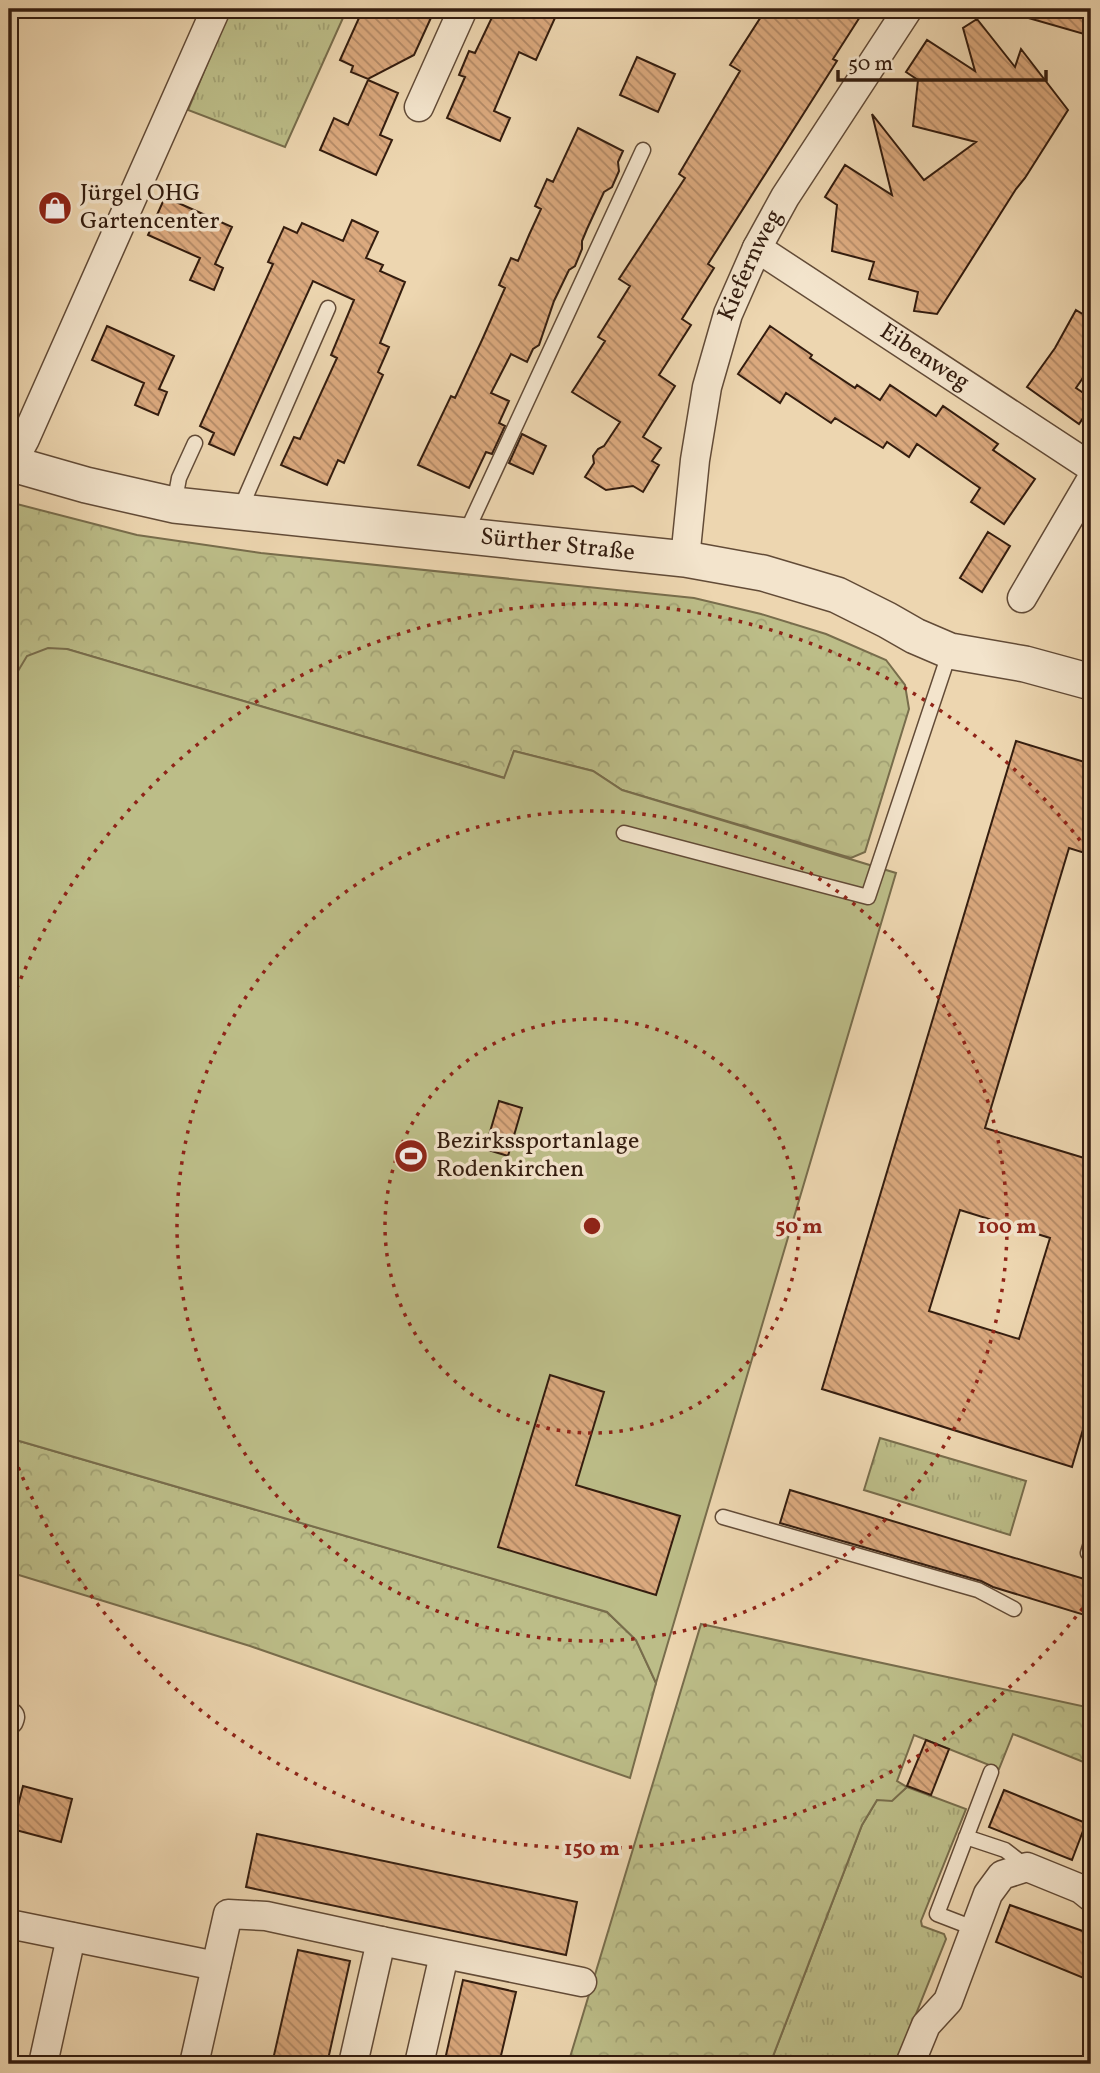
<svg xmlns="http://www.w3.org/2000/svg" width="1100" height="2073" font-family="Vollkorn,serif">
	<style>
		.grass { fill: url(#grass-tufts); stroke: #786d4c; stroke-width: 2 }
		.park { fill: url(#park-crowns); stroke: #786d4c; stroke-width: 2 }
		.pitch { fill: #bcbd88; stroke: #786d4c; stroke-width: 2 }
		.building { fill: url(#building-back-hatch); stroke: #341d0f; stroke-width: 2; fill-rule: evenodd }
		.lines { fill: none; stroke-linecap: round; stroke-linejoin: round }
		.service-casing { stroke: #624b37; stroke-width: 17 }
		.minor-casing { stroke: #624b37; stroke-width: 31 }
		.tertiary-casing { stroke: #624b37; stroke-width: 38 }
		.service { stroke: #f3e4cc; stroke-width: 14 }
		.minor { stroke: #f3e4cc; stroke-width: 28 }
		.tertiary { stroke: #f3e4cc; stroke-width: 35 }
		.ring { fill: none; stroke: #8f2418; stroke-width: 3.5; stroke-dasharray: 3.5 7 }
		.labels { text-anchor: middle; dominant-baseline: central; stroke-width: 7; stroke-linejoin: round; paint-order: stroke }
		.poi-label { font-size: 24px; fill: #341d0f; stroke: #f3e4cc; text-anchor: start }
		.street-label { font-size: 24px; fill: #341d0f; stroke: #f3e4cc }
		.centre { fill: #8f2418; stroke: #f3e4cc; stroke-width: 3.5 }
		.ring-label { font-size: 21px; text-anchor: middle; font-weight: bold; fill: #8f2418; stroke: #f3e4cc; stroke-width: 7; stroke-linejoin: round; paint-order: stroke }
	</style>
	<defs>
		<pattern id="grass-tufts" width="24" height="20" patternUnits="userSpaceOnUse" patternTransform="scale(1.75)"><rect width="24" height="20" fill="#bcbd88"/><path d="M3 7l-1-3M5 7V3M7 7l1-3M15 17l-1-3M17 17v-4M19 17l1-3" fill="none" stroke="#a2a274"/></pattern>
		<pattern id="park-crowns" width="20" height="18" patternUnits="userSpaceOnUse" patternTransform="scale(1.75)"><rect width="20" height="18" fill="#bcbd88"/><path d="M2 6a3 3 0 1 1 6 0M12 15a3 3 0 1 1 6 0" fill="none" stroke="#a2a274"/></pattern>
		<pattern id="building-back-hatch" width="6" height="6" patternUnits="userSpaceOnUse" patternTransform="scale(1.75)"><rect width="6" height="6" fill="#dba97e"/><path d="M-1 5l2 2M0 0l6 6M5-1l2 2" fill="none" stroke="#b28966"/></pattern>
	</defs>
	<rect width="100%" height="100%" fill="#edd6b0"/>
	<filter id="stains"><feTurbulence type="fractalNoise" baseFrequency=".00286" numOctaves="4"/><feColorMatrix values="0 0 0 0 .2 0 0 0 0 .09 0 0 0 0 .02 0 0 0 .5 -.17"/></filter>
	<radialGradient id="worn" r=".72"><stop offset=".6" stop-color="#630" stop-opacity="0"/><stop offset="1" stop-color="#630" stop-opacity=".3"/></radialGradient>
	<path class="grass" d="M230,9H347L285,147L188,110Z
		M880,1438L1026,1481L1010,1535L864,1490Z
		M907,1787L966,1809L921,1921L922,1926L944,1934L946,1939L896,2064H770L862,1825L877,1800H892Z"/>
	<path class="park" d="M9,502L137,535L261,553L694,598L761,614L826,634L886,660L905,685L909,709L865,852L851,858L622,790L593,771L514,751L505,778L67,649L9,686Z
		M9,1438L607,1612L636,1640L656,1683L630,1778L250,1646L9,1572Z
		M701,1624L1091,1708V1765L1013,1734L999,1769L914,1735L897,1781L907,1787L892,1801L877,1800L862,1825L770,2064H568Z"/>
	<path class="pitch" d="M48,648L67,649L504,778L514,751L593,771L622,790L896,873L656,1683L636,1640L607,1612L9,1438V686L27,656Z"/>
	<path class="building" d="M363,9H375L396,18L398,13L402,15L405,9H435L414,55L368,79L351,72L353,66L340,60Z
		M496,9H559L536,60L519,52L494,111L510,118L500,141L447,118L465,77L459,75L469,51L475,53Z
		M766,9H865L833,59L837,61L708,264L714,268L682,319L691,325L659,375L675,386L643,437L661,448L652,461L659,465L643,492L633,486L606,490L585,477L594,463L593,456L598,449L604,446L620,422L572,392L605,341L598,337L630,286L619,279L685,178L679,174L740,71L730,65Z
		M1019,9H1091V36L1018,15Z
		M977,19L1015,67L1021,49L1068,110L1025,178L1016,189L937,314L914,311L918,292L869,279L874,262L832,251L837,205L825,197L845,165L892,195L872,114L924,180L976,142L913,126L918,80L906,72L927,40L975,71L963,28Z
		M637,57L675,74L658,112L620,95Z
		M368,80L398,93L380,135L392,140L376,175L320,150L334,118L348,125Z
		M578,128L623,151L618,162L619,171L612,187L604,192L587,229L582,241V249L575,266L569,270L554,301L539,345L533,349L527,362L511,354L491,393L509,401L499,423L505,426L492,454L486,452L469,488L418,465L451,396L455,398L482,340L505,288L499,285L511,258L518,261L529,235L541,209L535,206L547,179L553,182Z
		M165,197L232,227L215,264L223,268L214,290L190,280L200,258L148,235Z
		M352,220L378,232L366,258L383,265L380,271L405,282L380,343L389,347L378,372L383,375L344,463L338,460L327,485L281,465L294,437L300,439L337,358L331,355L354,300L313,281L234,455L209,444L214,433L200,426L273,264L268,262L284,227L297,233L302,223L343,241Z
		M1076,310L1091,319V366L1076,388L1091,398V406L1079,424L1027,387L1055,348Z
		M107,326L174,356L159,389L167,392L158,415L135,405L144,383L92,360Z
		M770,326L812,355L810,358L855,388L857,385L880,400L890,385L936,416L943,406L998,444L993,450L1035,479L1004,524L971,502L980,488L917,444L909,457L887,442L883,448L835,418L831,423L786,393L780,403L738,374Z
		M522,434L546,446L533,474L509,463Z
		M988,532L1010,546L982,592L960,578Z
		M1016,741L1091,764V855L1069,848L985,1128L1091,1160V1402L1072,1467L822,1389ZM960,1210L1050,1238L1019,1339L929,1311Z
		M499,1101L522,1108L508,1156L485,1149Z
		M550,1375L604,1392L576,1485L680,1516L656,1595L498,1547Z
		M790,1490L1091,1581V1617L993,1587L981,1581L780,1523Z
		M926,1740L949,1749L931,1795L907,1786Z
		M23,1786L72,1799L61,1842L12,1829Z
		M1004,1790L1086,1823L1072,1860L989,1827Z
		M257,1834L577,1902L566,1955L246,1887Z
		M1010,1905L1091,1934V1981L996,1942Z
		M298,1950L350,1961L327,2064H272Z
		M463,1980L516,1992L499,2064H444Z"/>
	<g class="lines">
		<g class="service-casing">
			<path id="service" d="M174,505L179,478L195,443
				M239,512L328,308
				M465,535L643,150
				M624,833L868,897L950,651
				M723,1517L978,1590L1014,1609
				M1091,1543L1088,1553H1091
				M966,1837L1005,1850L1027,1867
				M976,1929L937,1914L991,1772"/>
		</g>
		<g class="minor-casing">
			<g id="minor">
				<path d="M419,107L463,9"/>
				<path id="s1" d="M757,248L1091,467"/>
				<path d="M12,463L25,439L216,9"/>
				<path id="s2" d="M685,559L695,460L707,387L728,314L757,248L785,197L908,9"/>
				<path d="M1022,598L1091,480"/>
				<path d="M9,1720L10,1717"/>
				<path d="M9,1924L216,1966"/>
				<path d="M381,1941L582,1982"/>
				<path d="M43,2064L71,1937"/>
				<path d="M194,2064L228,1914L266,1916L381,1941L353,2064"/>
				<path d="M419,2064L444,1955"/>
				<path d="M910,2064L926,2025L948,2001L988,1894L1002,1875L1027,1867L1081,1889L1091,1897"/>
			</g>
		</g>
		<g class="tertiary-casing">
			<g id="tertiary">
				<path id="s3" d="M9,463L86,485L174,505L685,559L763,573L837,595L887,620L915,636L950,651L1025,664L1091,682"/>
			</g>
		</g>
		<use href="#service" class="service"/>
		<use href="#minor" class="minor"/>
		<use href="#tertiary" class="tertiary"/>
	</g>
	<g class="ring">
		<circle cx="592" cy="1226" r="207"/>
		<circle cx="592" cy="1226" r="415"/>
		<path d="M1089 1600A622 622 0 0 1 9 1444M9 1008A622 622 0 0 1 1089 852"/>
	</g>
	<defs>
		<g id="shop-disc" transform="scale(1.75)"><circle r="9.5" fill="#8f2418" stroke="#f3e4cc"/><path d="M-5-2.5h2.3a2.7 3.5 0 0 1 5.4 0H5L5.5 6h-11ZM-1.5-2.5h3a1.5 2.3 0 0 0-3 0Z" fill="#fff"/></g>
		<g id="stadium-disc" transform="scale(1.75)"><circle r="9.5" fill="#8f2418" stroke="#f3e4cc"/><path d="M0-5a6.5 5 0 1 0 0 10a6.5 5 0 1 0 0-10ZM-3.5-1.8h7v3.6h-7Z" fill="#fff"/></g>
	</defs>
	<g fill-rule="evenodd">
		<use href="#shop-disc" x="55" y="208"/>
		<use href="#stadium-disc" x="411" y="1156"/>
	</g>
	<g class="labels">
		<g class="poi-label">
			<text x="80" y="194">Jürgel OHG<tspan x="80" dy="28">Gartencenter</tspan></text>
			<text x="436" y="1142">Bezirkssportanlage<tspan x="436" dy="28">Rodenkirchen</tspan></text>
		</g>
		<g class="street-label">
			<text stroke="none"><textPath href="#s2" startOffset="303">Kiefernweg</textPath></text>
			<text stroke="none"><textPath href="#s1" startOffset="200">Eibenweg</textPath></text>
			<text stroke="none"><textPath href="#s3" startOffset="556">Sürther Straße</textPath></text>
		</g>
	</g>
	<circle cx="592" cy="1226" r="10" class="centre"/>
	<g class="ring-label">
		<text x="799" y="1233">50 m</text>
		<text x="1007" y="1233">100 m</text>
		<text x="592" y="1855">150 m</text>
	</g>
	<rect width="1100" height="2073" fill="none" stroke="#edd6b0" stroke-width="35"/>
	<rect x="10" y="10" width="1079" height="2052" fill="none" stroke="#341d0f" stroke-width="3.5"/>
	<rect x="18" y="18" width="1065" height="2038" fill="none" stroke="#341d0f" stroke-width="2"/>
	<path d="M838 70v10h208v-10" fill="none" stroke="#341d0f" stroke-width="3.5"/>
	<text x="848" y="70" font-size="21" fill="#341d0f" stroke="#f3e4cc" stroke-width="5" paint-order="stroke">50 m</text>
	<rect width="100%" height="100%" filter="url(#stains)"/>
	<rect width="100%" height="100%" fill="url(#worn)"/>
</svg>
